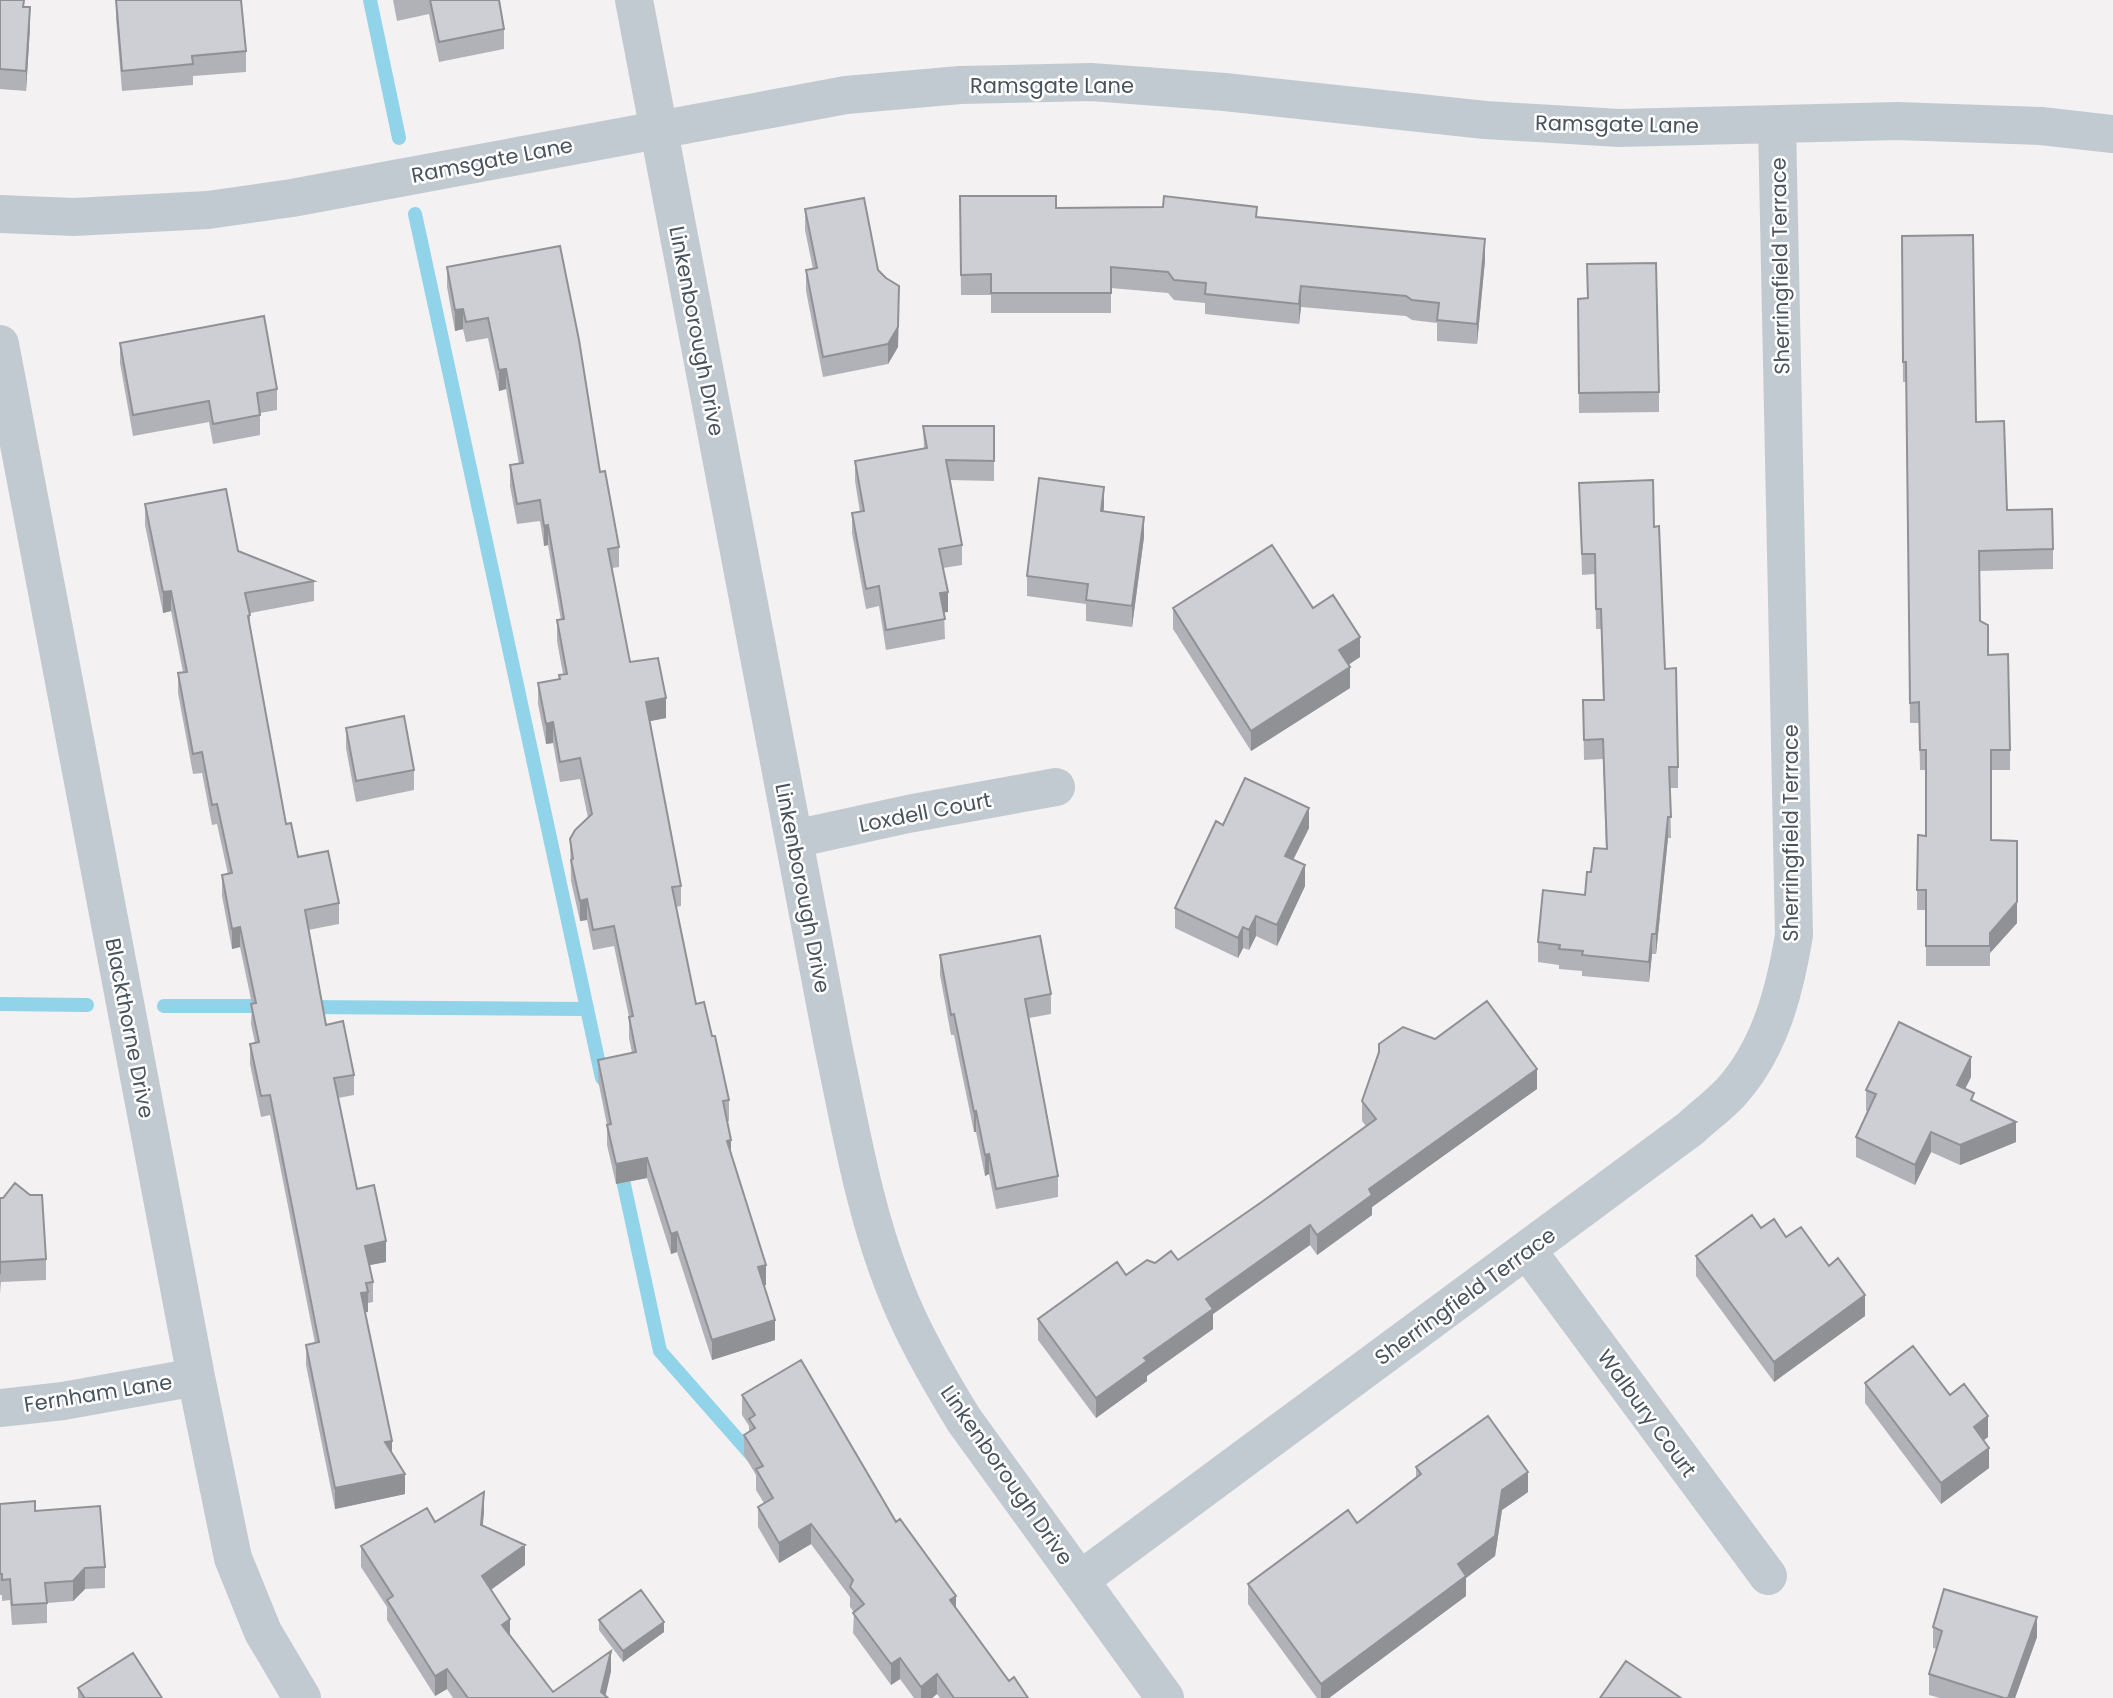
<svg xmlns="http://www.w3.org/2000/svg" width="2113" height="1698" font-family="Poppins,sans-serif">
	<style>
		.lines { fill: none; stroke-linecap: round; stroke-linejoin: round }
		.stream { stroke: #91d3e9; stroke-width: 14 }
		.minor { stroke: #c2cad1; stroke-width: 38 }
		.wall { fill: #b1b2b7 }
		.shaded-wall { fill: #909195 }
		.building { fill: #cecfd5; stroke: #909195; stroke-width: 2 }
		.labels { text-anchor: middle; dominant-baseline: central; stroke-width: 5; stroke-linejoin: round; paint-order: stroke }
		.street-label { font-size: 21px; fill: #49535d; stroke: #fff }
	</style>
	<rect width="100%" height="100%" fill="#f3f1f1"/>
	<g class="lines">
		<path class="stream" d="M370,0L399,138
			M415,214L602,1078
			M0,1004L87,1005
			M164,1006H270
			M305,1007L587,1009
			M620,1166L660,1351L755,1459"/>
		<path class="minor" d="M634,0L833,1045C851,1130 865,1217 899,1298C916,1340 940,1381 964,1420L1165,1698
			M0,214L74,217L208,210L292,198L846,95L960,85L1091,82L1225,92L1485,120L1619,128L1897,121L2041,126L2113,134
			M0,344L196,1377L233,1558L263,1632L302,1698
			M794,839L908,814L1056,787
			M1527,1250L1768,1576
			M0,1408L63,1401L196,1377
			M1080,1580L1691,1128C1704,1116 1719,1105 1731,1092C1770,1049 1785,990 1794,935L1777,124"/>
	</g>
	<path class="wall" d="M0,0L25,7L30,27L26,91L0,89Z
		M116,0L246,51V72L193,76V85L122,91L116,18Z
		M393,0H499L504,29V49L439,62L429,14L397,21Z
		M960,196L1056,208L1257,217L1485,260L1477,344L1437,341V323L1412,320L1406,316L1301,307L1299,324L1205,314V303L1174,300L1168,293L1111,288V313H991V295H961Z
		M805,209L878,270L899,307L898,347L888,364L823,377L806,291V270L813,269L805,230Z
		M1902,236L1976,422L2007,510L2053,549V569L1979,571L1980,621L2010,750V770H1991V840L2017,923L1990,953V966H1926V910H1917V890L1926,836V770H1920L1919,723H1910L1906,382H1903Z
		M560,246L600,472L619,547V567L612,568L630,662L666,718L650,721L681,886V906L676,907L696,1004L712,1036L729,1100V1121H727L731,1156L766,1285L764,1286L775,1340L712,1360L677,1252L671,1254L647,1178L616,1184L607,1145V1125L598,1080V1060L632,1053L629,1038V1017L614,946L593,950L587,920L580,921L571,881L570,839L588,818L580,779L560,782L553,743L546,744L538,704V683L559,679V675L563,674L557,641V620H561L548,545L544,546L540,521L517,524L510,486V465L519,464L506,389L499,391L488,338L466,342L463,329L455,331L447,287V267Z
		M1587,264L1659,392V412L1579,413L1578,299L1588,298Z
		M120,343L277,389V410L260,413V435L213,444L209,422L133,436L120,363Z
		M923,426H994V481L950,480L962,545V565L943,568L948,612H944L945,639L886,650L879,606L866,609L852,533V513L860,512L855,481V461L924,448Z
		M1579,483L1654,527L1665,669L1678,767V788H1670L1671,838H1668L1656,954H1652L1649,982L1582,976V971L1559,969V965L1538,962V942L1585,895L1591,872L1606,849L1603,759L1584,760L1583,700H1603L1601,629H1596L1595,574L1582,575Z
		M145,504L238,551L314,581V601L250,613V629L286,824L298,857L339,903V924L308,930L326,1025L354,1075V1095L338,1098L357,1189L386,1262L369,1265L373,1282V1302L368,1303V1312H365L392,1454L405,1494L335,1509L306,1365V1345L315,1343L270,1115L261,1117L250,1064V1044L255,1043L251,1024L252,1004L240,947L232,949L222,896V875L228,874L217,824L212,825L202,773L193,774L178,693V673L183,672L171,611L163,613L145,525Z
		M1104,507L1103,512L1144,537L1132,627L1086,621V604L1027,596V576Z
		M1173,608H1313L1360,657L1348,665L1350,688L1251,751L1173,629Z
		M346,728L414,770V790L356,802L346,748Z
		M1223,825L1309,828L1293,860L1305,886L1277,946L1256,936L1249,950L1243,948L1238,958L1175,928V908Z
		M940,955L1051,994V1014L1029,1018L1058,1176V1197L996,1209L989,1174L985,1176L976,1132H974L954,1035H951L940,975Z
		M1971,1077L1965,1089L1974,1102L2016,1142L1960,1165L1931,1152L1915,1185L1856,1157V1137L1868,1111H1866V1090Z
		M1537,1089L1372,1207V1215L1317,1255L1310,1245L1213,1314V1329L1147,1376V1381L1096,1418L1038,1340V1319L1126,1275L1155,1263L1178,1260L1263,1201L1366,1126L1362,1121V1101Z
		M0,1198L46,1259V1280L1,1282L0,1294Z
		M1761,1228L1786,1237L1829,1266L1865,1316L1774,1382L1696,1276V1256Z
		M1865,1383L1950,1395L1988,1437L1983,1440L1989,1468L1941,1504L1865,1403Z
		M742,1395L896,1522L956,1609L1009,1681L1028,1698H940L937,1694L932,1698H914L900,1679L891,1685L853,1633L854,1612L850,1607V1597L811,1544L779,1563L758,1527V1507L764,1503L756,1490V1475L744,1455V1435L749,1432V1426L742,1415Z
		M1416,1467L1528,1492L1502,1510L1495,1556L1466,1578V1596L1329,1698H1317L1248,1604V1584L1357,1523L1416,1478Z
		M0,1504L35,1511L105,1567V1588L85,1589L73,1601L47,1603V1623L12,1625L10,1600L2,1601V1595H0Z
		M484,1512L482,1526L525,1565L491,1590L510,1635L553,1692L611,1671L605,1695L608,1698H453L447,1689L435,1696L387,1620V1607L361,1567V1546Z
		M599,1620L664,1632L623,1662L599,1630Z
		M1933,1627L2037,1637L2015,1698H1940L1929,1695V1674L1937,1649L1933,1648Z
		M78,1688L162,1698H78Z"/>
	<path class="shaded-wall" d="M30,7V27L26,91V71Z
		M1485,239V260L1477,344V324Z
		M899,286L898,347L888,364V344Z
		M1301,286V307L1299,324V304Z
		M463,309V329L455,331V310Z
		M506,369V389L499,391V370Z
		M1104,487V507L1101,532V511Z
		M1144,517V537L1132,627V606Z
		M548,525V545L544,546V526Z
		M171,591V611L163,613V592Z
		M948,592V612L940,613V593Z
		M1360,637V657L1339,671V650Z
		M1350,667V688L1251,751V731Z
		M666,698V718L646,722V702Z
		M553,722V743L546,744V724Z
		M1309,808V828L1285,876V856Z
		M1668,817V838L1656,954V934Z
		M2017,841V923L1990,953V933Z
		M1305,865V886L1277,946V925Z
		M587,899V920L580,921V901Z
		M1256,916V936L1249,950V930Z
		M240,927V947L232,949V929Z
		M1243,927V948L1238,958V938Z
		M1652,934V954L1649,982V962Z
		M1971,1057V1077L1957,1105V1085Z
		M1537,1069V1089L1372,1207V1215L1317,1255V1235L1369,1189Z
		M976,1111V1132H974V1112Z
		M2016,1122V1142L1960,1165V1145Z
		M1931,1132V1152L1915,1185V1165Z
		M731,1140V1160L727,1141Z
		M989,1154V1174L985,1176V1155Z
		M647,1158V1178L616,1184V1164Z
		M1310,1225V1245L1213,1314V1329L1147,1376V1381L1096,1418V1398L1144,1358L1206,1299Z
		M677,1232V1252L671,1254V1234Z
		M386,1241V1262L365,1266V1246Z
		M766,1265V1285L758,1288V1267Z
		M368,1292V1312L361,1313V1293Z
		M1865,1295V1316L1774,1382V1362Z
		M775,1320V1340L712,1360V1340Z
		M1988,1416V1437L1974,1448V1427Z
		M392,1441V1461L385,1442Z
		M1989,1448V1468L1941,1504V1483Z
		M1528,1472V1492L1502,1510L1495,1556L1466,1578V1596L1329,1698H1321V1684L1458,1564L1502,1490Z
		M405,1474V1494L335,1509V1488Z
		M484,1492V1512L481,1546V1525Z
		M811,1524V1544L779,1563V1543Z
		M525,1545V1565L482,1596V1576Z
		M85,1568V1589L73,1601V1581Z
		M956,1596V1616L950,1600Z
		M2037,1617V1637L2015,1698H2008Z
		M510,1619V1640L502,1625Z
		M664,1622V1632L623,1662V1651Z
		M611,1651V1671L605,1698L601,1692Z
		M900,1658V1679L891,1685V1664Z
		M447,1669V1689L435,1696V1676Z
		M937,1674V1694L932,1698H921V1687Z"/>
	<path class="building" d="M0,0H24L23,7H30L26,71L0,69Z
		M116,0H241L246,51L192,56L193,64L122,71Z
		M430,0H499L504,29L439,42Z
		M960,196H1056V208L1163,207L1164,196L1257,207L1256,217L1485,239L1477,324L1437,320L1439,303L1412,300L1406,296L1301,286L1299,304L1205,294L1206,283L1174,280L1168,272L1111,267V293H991V274L961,275Z
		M864,198L878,270L886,278L899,286L898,327L888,344L823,357L806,270L817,268L805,209Z
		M1973,235L1976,422L2004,421L2007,510L2052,509L2053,549L1979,551L1980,621L1988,625V655L2008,654L2010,750H1991V840L2017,841V902L1990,933V946H1926V890H1917L1918,835L1926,836V750H1920L1919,702L1910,703L1906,362H1903L1902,236Z
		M560,246L579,340L600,472L605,471L619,547L608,549L630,662L658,658L666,698L646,702L681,886L672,887L696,1004L704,1002L712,1036H715L729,1100L723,1101L731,1140L727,1141L766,1265L758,1267L775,1320L712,1340L677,1232L671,1234L647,1158L616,1164L607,1125L611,1124L598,1060L636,1052L629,1017L633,1016L614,926L593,930L587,899L580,901L571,860L573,859L570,839L575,830L592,814L580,758L560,762L553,722L546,724L538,683L560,679L559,675L567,674L557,620L564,619L548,525L544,526L540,500L517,504L510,465L523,463L506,369L499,370L488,318L466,322L463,309L455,310L447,267Z
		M1656,263L1659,392L1579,393L1578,299L1588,298L1587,264Z
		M264,316L277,389L257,393L260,415L213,424L209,401L133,415L120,343Z
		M923,426H994V461L946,460L962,545L939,549L948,592L940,593L945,619L886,630L879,586L866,589L852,513L864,511L855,461L927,448Z
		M1039,478L1104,487L1101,511L1144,517L1132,606L1086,600L1088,584L1027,576Z
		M1653,480L1654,527L1659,526L1665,669L1676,668L1678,767H1669L1671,817H1668L1656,934H1652L1649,962L1582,955L1583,951L1559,949L1560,945L1538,942L1543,890L1585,895L1587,872H1591L1594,848L1607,849L1603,739L1584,740L1583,700H1604L1601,609H1596L1595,554H1582L1579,483Z
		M226,489L238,551L314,581L245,593L250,615L248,616L286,824L291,823L298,857L328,851L339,903L305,910L326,1025L343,1021L354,1075L334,1078L357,1189L374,1185L386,1241L365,1246L373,1282L366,1283L368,1292L361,1293L392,1441L385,1442L405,1474L335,1488L306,1345L319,1342L270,1095L261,1096L250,1044L259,1042L251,1004L256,1003L240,927L232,929L222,875L232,873L217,804L212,805L202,752L193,754L178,673L187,672L171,591L163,592L145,504Z
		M1272,545L1313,608L1333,595L1360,637L1339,650L1350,667L1251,731L1173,608Z
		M404,716L414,770L356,781L346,728Z
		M1245,778L1309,808L1285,856L1305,865L1277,925L1256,916L1249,930L1243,927L1238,938L1175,908L1216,821L1223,825Z
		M1040,936L1051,994L1025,999L1058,1176L996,1189L989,1154L985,1155L976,1111L974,1112L954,1014L951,1015L940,955Z
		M1487,1001L1537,1069L1369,1189L1372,1195L1317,1235L1310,1225L1206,1299L1213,1309L1144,1358L1147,1361L1096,1398L1038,1319L1117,1262L1126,1275L1147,1260L1155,1263L1171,1251L1178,1260L1263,1201L1376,1119L1362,1101L1379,1052V1044L1403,1027L1435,1039Z
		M1899,1022L1971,1057L1957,1085L1974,1093L1971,1100L2016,1122L1960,1145L1931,1132L1915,1165L1856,1137L1876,1094L1866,1090Z
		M15,1183L30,1195H42L46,1259L0,1262V1274V1198H3Z
		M1752,1215L1761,1228L1774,1219L1786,1237L1801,1227L1829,1266L1838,1258L1865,1295L1774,1362L1696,1256Z
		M1913,1346L1950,1395L1964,1384L1988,1416L1974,1427L1989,1448L1941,1483L1865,1383Z
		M801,1360L896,1522L900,1519L956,1596L950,1600L1009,1681L1014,1677L1028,1698H954L937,1674L921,1687L900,1658L891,1664L853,1613L864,1604L850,1587L853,1580L811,1524L779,1543L758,1507L773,1498L756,1469L763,1466L744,1435L755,1428L749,1419L755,1415L742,1395Z
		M1488,1416L1528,1472L1502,1490L1495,1536L1458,1564L1466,1576L1321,1684L1248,1584L1348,1510L1357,1523L1421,1474L1416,1467Z
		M484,1492L481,1525L525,1545L482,1576L510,1619L502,1625L553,1692L611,1651L601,1692L608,1698H468L447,1669L435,1676L387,1600L393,1596L361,1546L427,1508L435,1522Z
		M35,1501V1511L100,1506L105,1567L85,1568L73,1581L45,1583L47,1603L12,1605L10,1579L2,1580V1574H0V1504Z
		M1944,1589L2037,1617L2008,1698H2004L1929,1674L1942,1631L1933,1627Z
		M641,1590L664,1622L623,1651L599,1620Z
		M133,1653L162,1698H83L84,1697L78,1688Z
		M1626,1661L1681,1698H1600Z"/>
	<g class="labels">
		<g class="street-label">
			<text x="1052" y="85">Ramsgate Lane</text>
			<text transform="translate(1617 124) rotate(1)">Ramsgate Lane</text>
			<text transform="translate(492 160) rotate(-11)">Ramsgate Lane</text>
			<text transform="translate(1780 266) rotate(-91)">Sherringfield Terrace</text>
			<text transform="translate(697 331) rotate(79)">Linkenborough Drive</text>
			<text transform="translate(925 812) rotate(-11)">Loxdell Court</text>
			<text transform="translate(1790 833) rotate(-90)">Sherringfield Terrace</text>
			<text transform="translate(803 888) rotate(79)">Linkenborough Drive</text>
			<text transform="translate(130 1028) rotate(79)">Blackthorne Drive</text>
			<text transform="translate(1465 1296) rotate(-36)">Sherringfield Terrace</text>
			<text transform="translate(98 1393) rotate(-9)">Fernham Lane</text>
			<text transform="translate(1647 1413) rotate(54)">Walbury Court</text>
			<text transform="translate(1007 1475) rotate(55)">Linkenborough Drive</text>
		</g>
	</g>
</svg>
